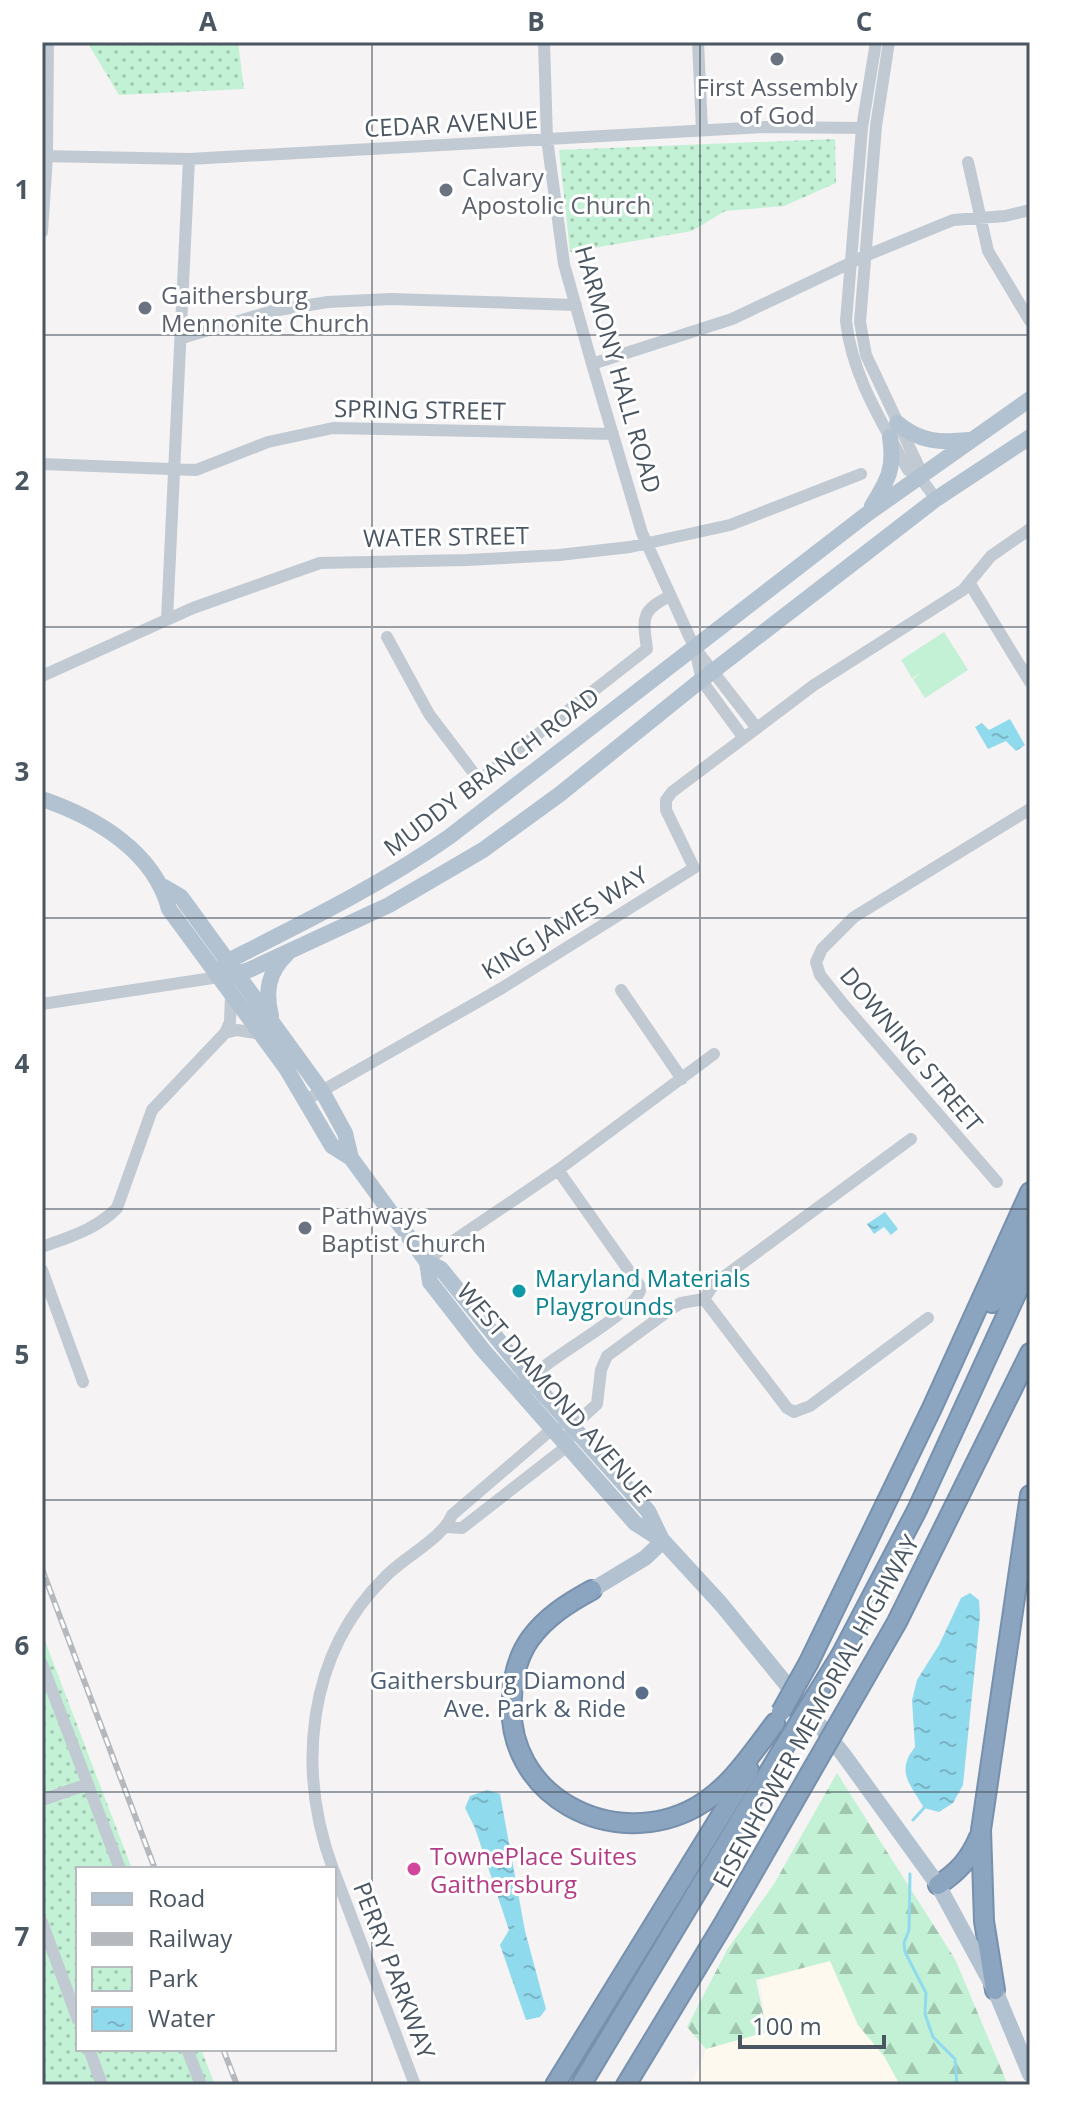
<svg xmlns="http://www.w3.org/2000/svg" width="1072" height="2127" font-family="'Open Sans',sans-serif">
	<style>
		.commercial { fill: #fdf9ef }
		.grass { fill: #c3f1d5 }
		.forest { fill: url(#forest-firs) }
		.park { fill: url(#park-dots) }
		.water { fill: url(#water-ripples) }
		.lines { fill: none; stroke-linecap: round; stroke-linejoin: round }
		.stream { stroke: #90daee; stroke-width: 3 }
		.highway-casing { stroke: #7690ad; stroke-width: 22 }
		.minor { stroke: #c1cad2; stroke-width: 12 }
		.major { stroke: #b3c2d1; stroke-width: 16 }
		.highway { stroke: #8ba5c1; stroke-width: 18 }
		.rail-casing { stroke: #b5b8bd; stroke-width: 6 }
		.rail { stroke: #fff; stroke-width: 3; stroke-dasharray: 9; stroke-linecap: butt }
		.highway-bridge-casing { stroke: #7690ad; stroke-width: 22; stroke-linecap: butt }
		.highway-bridge { stroke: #8ba5c1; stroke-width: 18 }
		.grid { fill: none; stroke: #4a5661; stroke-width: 2; stroke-opacity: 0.55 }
		.worship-dot { fill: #6b7280; stroke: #fff; stroke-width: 3 }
		.culture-dot { fill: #0f9aa8; stroke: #fff; stroke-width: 3 }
		.service-dot { fill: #5c6f8a; stroke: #fff; stroke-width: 3 }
		.hotel-dot { fill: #d1479c; stroke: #fff; stroke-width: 3 }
		.labels { text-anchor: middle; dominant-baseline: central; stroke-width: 6; stroke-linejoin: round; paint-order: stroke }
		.worship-label { font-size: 24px; fill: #5b616d; stroke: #fff; text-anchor: start }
		.street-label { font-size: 24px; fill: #4a5661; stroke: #fff }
		.culture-label { font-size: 24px; fill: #0d838f; stroke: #fff; text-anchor: start }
		.service-label { font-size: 24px; fill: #4e5e75; stroke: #fff; text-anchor: end }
		.hotel-label { font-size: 24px; fill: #b23c85; stroke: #fff; text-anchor: start }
		.neatline { fill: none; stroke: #4a5661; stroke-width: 3 }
		.grid-label { font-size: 26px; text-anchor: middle; font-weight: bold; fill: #4a5661 }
	</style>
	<defs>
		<pattern id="forest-firs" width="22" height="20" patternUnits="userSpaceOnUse" patternTransform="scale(2)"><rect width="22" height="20" fill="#c3f1d5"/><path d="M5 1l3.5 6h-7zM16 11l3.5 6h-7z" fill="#a0c6b0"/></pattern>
		<pattern id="park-dots" width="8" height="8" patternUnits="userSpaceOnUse" patternTransform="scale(2)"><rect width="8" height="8" fill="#c3f1d5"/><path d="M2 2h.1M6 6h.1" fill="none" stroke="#a0c6b0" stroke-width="1.8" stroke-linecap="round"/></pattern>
		<pattern id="water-ripples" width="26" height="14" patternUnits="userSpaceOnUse" patternTransform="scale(2)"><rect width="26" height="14" fill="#90daee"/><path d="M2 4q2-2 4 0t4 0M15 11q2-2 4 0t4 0" fill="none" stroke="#78b4c4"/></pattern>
	</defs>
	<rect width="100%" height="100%" fill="#f5f3f3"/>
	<path class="commercial" d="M830,1961L858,2025L884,2056L900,2085H691L706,2049L766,2032L760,1980Z"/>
	<path class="grass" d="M944,632L968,670L925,698L913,679L921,673L912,678L901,660Z"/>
	<path class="forest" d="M837,1773L955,1959L1008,2085H900L884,2056L858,2025L830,1961L756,1980L767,2032L706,2049L687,2027L727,1950L774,1884Z"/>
	<path class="park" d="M87,42H238L244,89L119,95Z
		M835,139L836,183L784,206L725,211L692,231L570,252L559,150Z
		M42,1633L132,1869H78V2049H201L215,2085H42Z"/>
	<path class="water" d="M1010,719L1025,745L1016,751L1006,741L988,749L975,727L982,723L989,730Z
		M885,1212L898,1229L891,1235L884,1227L874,1234L867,1224Z
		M970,1593L979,1600L980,1616L963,1785L953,1803L939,1812L924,1808C911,1785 895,1772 915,1747L912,1700L917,1680L939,1645L961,1598Z
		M487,1790L500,1794L525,1931L546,2009L540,2017L526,2020L500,1945L509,1930L475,1828L465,1808L470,1796Z"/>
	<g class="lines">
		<path class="stream" d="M913,1820L924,1808
			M910,1874L909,1930L904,1943L905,1952L926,1993L925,2014L933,2037L955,2059L957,2085"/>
		<g class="highway-casing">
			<path id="highway" d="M992,1303L1030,1231
				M592,1590C568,1603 546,1617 530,1639C518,1656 513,1677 512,1697C503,1796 613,1853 696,1807C730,1788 752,1753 775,1723
				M841,1655L917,1510L1030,1264
				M809,1662L932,1408L1030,1192
				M858,1690L897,1622L1030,1353
				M938,1885C958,1872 970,1859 979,1837
				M995,1990L984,1921L981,1830L1030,1495
				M555,2085L749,1770
				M581,2085L784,1747
				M626,2085L724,1923L809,1775"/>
		</g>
		<path class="minor" d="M544,42L547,139L564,264L592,364L642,533L695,649L702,681L743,737
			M698,42L702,130
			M876,42L862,128L846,321C852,376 882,422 908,470L919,476L936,499
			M889,42L876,126L860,322L866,355L918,465L919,476
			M42,156L189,159L765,127L862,128
			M968,162L988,251L1030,321
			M42,232L47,156L48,42
			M182,338L272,311L328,302L391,299L576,305
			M592,364L732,319L865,256L953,220L1005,216L1030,210
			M42,464L196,470L268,442L333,428L613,434
			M970,584L1030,682
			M167,619L189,159
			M387,637L429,714L479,780L647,649C643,618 640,611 670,596
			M697,651L756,727
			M42,676L193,608L320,563L467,560L559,555L630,547L730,525L861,474
			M621,990L682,1079
			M42,1004L219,977
			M225,1033L237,1030L261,1034
			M306,1100L502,988L694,868L666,810V800L672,792L814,685L963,590L991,556L1030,529
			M997,1182L844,1005L820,975L816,962L822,949L854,917L1030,809
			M42,1247C69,1237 97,1229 117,1208L152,1110L225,1033L230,1022L231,995
			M427,1262L440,1250L558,1170L714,1054
			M42,1270L83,1382
			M704,1299L714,1284L911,1139
			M524,1384C549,1356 629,1317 640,1291L639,1285L558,1170
			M447,1527L462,1528L566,1447L573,1426L597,1404L601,1370L607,1356L671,1309L681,1303L704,1299L787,1408L794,1412L810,1406L928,1318
			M42,1664L120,1869
			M42,1800L88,1784
			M333,1869C296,1769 307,1654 385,1577C404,1557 442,1539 452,1515L551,1430L557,1429
			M334,1871L415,2085
			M42,1922L78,2020
			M89,2049L102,2085
			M187,2049L201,2085"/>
		<path class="major" d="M897,423C920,442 940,443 969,440
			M872,506C888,480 895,468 890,437
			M42,799C95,817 154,851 169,909L286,1068L332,1146L351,1158
			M164,887L181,897L322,1091L345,1133L351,1158L427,1262L430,1282L483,1350L635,1523L663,1541L721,1604L843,1754L938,1885L995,1990L1030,2074
			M228,976L249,970L389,905L483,850L560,794L695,685L936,499L1030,437
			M219,977L228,961C303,923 379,886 449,837L867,514L1030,399
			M271,1016C265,992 268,972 287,954
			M427,1262L441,1269L529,1378L648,1511L662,1540
			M592,1590L645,1558L663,1541"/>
		<use href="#highway" class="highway"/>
		<g class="rail-casing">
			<path id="rail" d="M42,1569L155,1869
				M223,2049L237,2085"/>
		</g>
		<use href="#rail" class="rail"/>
		<g class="highway-bridge-casing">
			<path id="highway-bridge" d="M781,1712L809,1662
				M784,1747L841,1655
				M809,1775L858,1690"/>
		</g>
		<use href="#highway-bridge" class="highway-bridge"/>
	</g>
	<path class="grid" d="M372,42V2085M700,42V2085M42,335H1030M42,627H1030M42,918H1030M42,1209H1030M42,1500H1030M42,1792H1030"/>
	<g class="worship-dot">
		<circle cx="777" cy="59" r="8"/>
		<circle cx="446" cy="190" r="8"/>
		<circle cx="145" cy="308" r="8"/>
		<circle cx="305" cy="1228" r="8"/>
	</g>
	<circle class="culture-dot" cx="519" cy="1291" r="8"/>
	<circle class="service-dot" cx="642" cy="1693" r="8"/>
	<circle class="hotel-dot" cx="414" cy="1869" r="8"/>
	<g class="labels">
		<g class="worship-label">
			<text x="777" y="86" text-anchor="middle">First Assembly<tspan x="777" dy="28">of God</tspan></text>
			<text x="462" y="176">Calvary<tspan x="462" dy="28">Apostolic Church</tspan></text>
			<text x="161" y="294">Gaithersburg<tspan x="161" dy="28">Mennonite Church</tspan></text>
			<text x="321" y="1214">Pathways<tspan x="321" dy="28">Baptist Church</tspan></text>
		</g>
		<g class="street-label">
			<text transform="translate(451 123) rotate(-3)">CEDAR AVENUE</text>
			<text transform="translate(619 369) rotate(74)">HARMONY HALL ROAD</text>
			<text transform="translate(420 409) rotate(1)">SPRING STREET</text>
			<text transform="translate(446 536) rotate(-1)">WATER STREET</text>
			<text transform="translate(491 771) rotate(-37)">MUDDY BRANCH ROAD</text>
			<text transform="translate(564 922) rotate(-32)">KING JAMES WAY</text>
			<text transform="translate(912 1049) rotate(50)">DOWNING STREET</text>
			<text transform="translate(555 1392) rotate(49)">WEST DIAMOND AVENUE</text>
			<text transform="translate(815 1711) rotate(-61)">EISENHOWER MEMORIAL HIGHWAY</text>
			<text transform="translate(395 1970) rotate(69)">PERRY PARKWAY</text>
		</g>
		<g class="culture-label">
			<text x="535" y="1277">Maryland Materials<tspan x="535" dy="28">Playgrounds</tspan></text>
		</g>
		<g class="service-label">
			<text x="626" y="1679">Gaithersburg Diamond<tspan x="626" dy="28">Ave. Park &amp; Ride</tspan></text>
		</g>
		<g class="hotel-label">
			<text x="430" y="1855">TownePlace Suites<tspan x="430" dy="28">Gaithersburg</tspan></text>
		</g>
	</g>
	<rect width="1072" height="2127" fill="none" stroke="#ffffff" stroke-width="88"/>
	<rect x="76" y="1867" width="260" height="184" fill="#ffffff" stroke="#b7bbc0" stroke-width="2"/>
	<rect x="92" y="1893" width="40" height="12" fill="#b3c2d1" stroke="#b7bbc0" stroke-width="2"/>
	<text x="148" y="1907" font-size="24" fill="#4a5661">Road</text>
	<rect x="92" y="1933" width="40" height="12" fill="#b5b8bd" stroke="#b7bbc0" stroke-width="2"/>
	<text x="148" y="1947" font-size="24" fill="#4a5661">Railway</text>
	<rect x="92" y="1967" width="40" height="24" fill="url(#park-dots)" stroke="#b7bbc0" stroke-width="2"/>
	<text x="148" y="1987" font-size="24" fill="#4a5661">Park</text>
	<rect x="92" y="2007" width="40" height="24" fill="url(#water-ripples)" stroke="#b7bbc0" stroke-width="2"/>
	<text x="148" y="2027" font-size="24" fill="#4a5661">Water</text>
	<path d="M740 2035v12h144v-12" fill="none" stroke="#4a5661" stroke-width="4"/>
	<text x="752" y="2035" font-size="24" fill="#4a5661" stroke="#ffffff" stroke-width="6" paint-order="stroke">100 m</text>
	<rect x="44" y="44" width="984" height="2039" class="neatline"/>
	<g class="grid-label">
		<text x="208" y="31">A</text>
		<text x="536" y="31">B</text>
		<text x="864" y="31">C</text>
		<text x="22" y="199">1</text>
		<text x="22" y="490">2</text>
		<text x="22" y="781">3</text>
		<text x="22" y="1073">4</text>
		<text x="22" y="1364">5</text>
		<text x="22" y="1655">6</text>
		<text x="22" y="1946">7</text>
	</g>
</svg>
